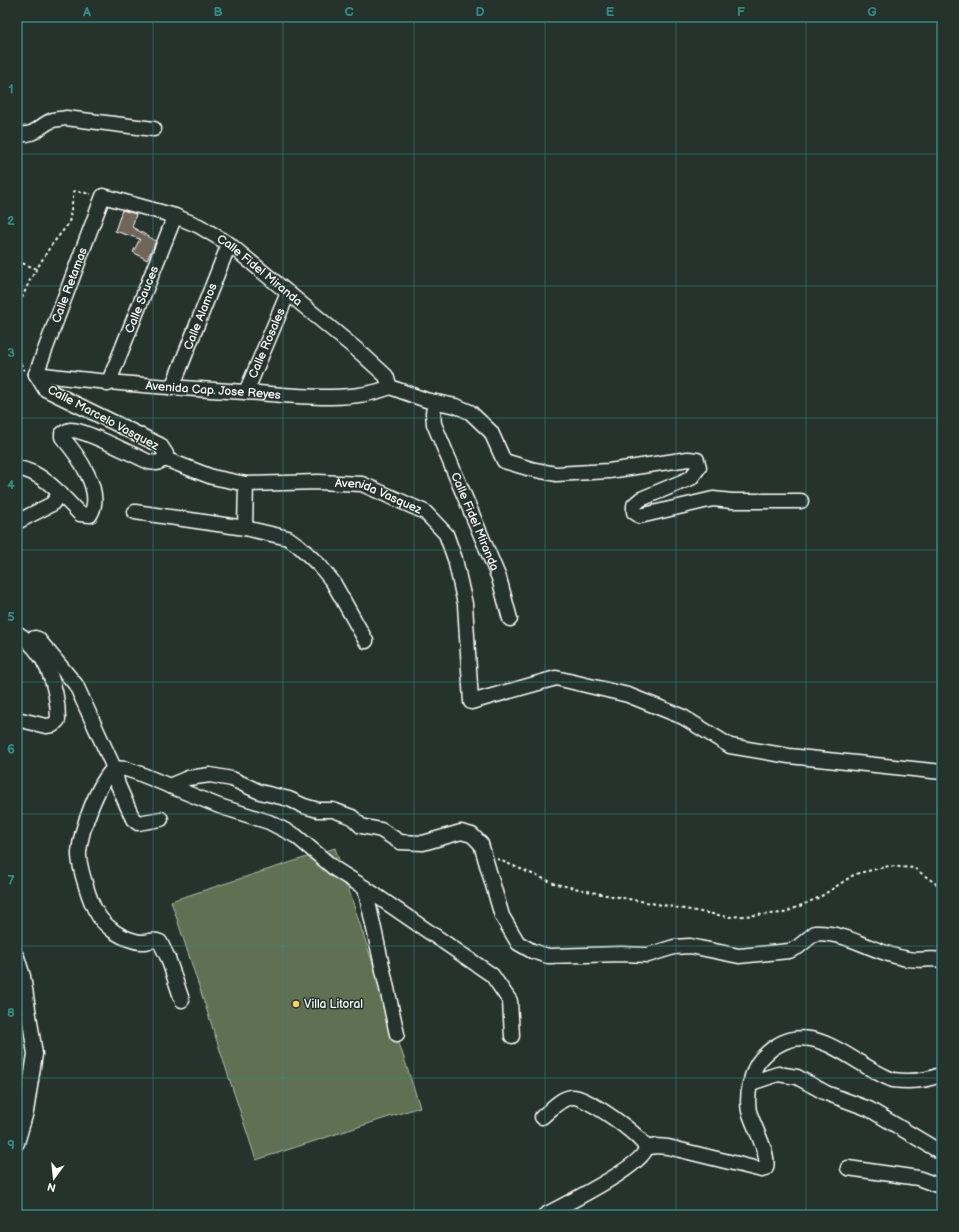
<svg xmlns="http://www.w3.org/2000/svg" width="959" height="1232" font-family="'Balsamiq Sans',sans-serif">
	<style>
		.pitch { fill: #617153; stroke: #b0b8a9 }
		.building { fill: #6f6558; stroke: #fff }
		.lines { fill: none; stroke-linecap: round; stroke-linejoin: round }
		.minor-casing { stroke: #fff; stroke-width: 17 }
		.path { stroke: #fff; stroke-width: 2; stroke-dasharray: 3 3; stroke-linecap: butt }
		.minor { stroke: #26332d; stroke-width: 14 }
		.grid { fill: none; stroke: #338b84; stroke-width: 1; stroke-opacity: 0.55 }
		.poi-dot { fill: #ffd166; stroke: #26332d; stroke-width: 1.5 }
		.labels { text-anchor: middle; dominant-baseline: central; stroke-width: 3; stroke-linejoin: round; paint-order: stroke }
		.street-label { font-size: 12px; fill: #fff; stroke: #26332d }
		.poi-label { font-size: 12px; fill: #fff; stroke: #26332d; text-anchor: start }
		.neatline { fill: none; stroke: #338b84; stroke-width: 1.5 }
		.grid-label { font-size: 13px; text-anchor: middle; font-weight: bold; fill: #338b84 }
	</style>
	<rect width="100%" height="100%" fill="#26332d"/>
	<filter id="ink" filterUnits="userSpaceOnUse"><feTurbulence type="fractalNoise" baseFrequency=".025" numOctaves="2"/><feDisplacementMap in="SourceGraphic" scale="8" xChannelSelector="R" yChannelSelector="G"/><feConvolveMatrix kernelMatrix="1 2 1 2 8 2 1 2 1" color-interpolation-filters="sRGB"/></filter>
	<g filter="url(#ink)">
		<path class="pitch" d="M335,848L420,1107L256,1160L171,901Z"/>
		<path class="building" d="M122,210L136,214L132,227L156,241L147,260L133,252L140,239L115,231Z"/>
		<g class="lines">
			<g class="minor-casing">
				<g id="minor">
					<path d="M17,134C38,136 37,126 53,120C57,119 62,119 66,118L154,129"/>
					<path id="s1" d="M36,374L103,196L175,216L199,226L229,244L362,354L386,376L390,387"/>
					<path id="s2" d="M36,374C106,383 175,388 245,392C289,395 349,404 390,387"/>
					<path id="s3" d="M108,384L175,216"/>
					<path d="M390,387L426,400L456,406L470,412L491,432L504,461L531,469L556,474L609,471L688,459L697,460L699,467L691,478L641,499L634,505V512L640,516L713,499L732,501H801"/>
					<path id="s4" d="M172,388L229,244"/>
					<path id="s5" d="M246,392L288,293"/>
					<path id="s6" d="M435,402L433,413L434,424L499,578L510,619"/>
					<path id="s7" d="M165,459L212,477L246,484L318,482L362,484L425,512L446,534L455,559L465,604L471,702L556,678L628,695L683,717L730,746L789,756L942,772"/>
					<path d="M17,468C44,472 62,496 80,514L90,515C105,492 77,454 62,437V434C65,432 68,430 71,430C86,430 133,455 149,462L157,463L165,459L166,454L160,445L45,389L36,374"/>
					<path d="M135,512L245,528L288,538L299,546L320,566L333,582L366,641"/>
					<path d="M17,522L52,504L60,493"/>
					<path d="M245,528L246,484"/>
					<path d="M17,633C46,651 58,686 58,720L53,725L46,726L17,719"/>
					<path d="M29,640L35,638L38,639L76,685L114,768L126,769L138,773L219,806L269,822L296,836L335,869L365,888L492,975L510,1001L512,1036"/>
					<path d="M169,786L188,778L210,775L232,779L260,792L289,799L304,806L318,810H333L352,817L361,826L381,830L400,842L423,843L461,832L472,835L481,844L502,916L518,943L532,951L548,956L621,954L648,955L674,947L690,946L739,956L789,951L798,947L815,933C849,932 875,954 908,959C919,961 931,958 942,960"/>
					<path d="M161,819L138,823L133,819L118,785L114,768C98,783 81,829 79,852C78,864 90,903 97,913C100,919 106,925 111,929C119,936 135,943 145,942C152,941 153,939 160,942L168,958L182,1000"/>
					<path d="M365,888L397,1034"/>
					<path d="M17,957L23,976L35,1054L26,1112L17,1143"/>
					<path d="M751,1083L778,1074L797,1077L826,1093L869,1109L942,1153"/>
					<path d="M542,1117C551,1110 560,1098 572,1097C586,1096 641,1135 646,1148C643,1166 564,1205 545,1215"/>
					<path d="M646,1148L656,1146L668,1147L762,1170L766,1168C770,1154 753,1126 749,1111C746,1096 751,1070 761,1059C807,1009 848,1063 893,1080C909,1082 927,1081 942,1074"/>
					<path d="M848,1168L918,1178L942,1187"/>
				</g>
			</g>
			<path class="path" d="M17,261L37,269
				M17,309L30,280L50,247L69,223L74,191L91,194
				M17,316L18,357L23,369L25,370
				M497,859L556,884L601,894L729,917L784,913L820,897L855,874L889,866L914,868L942,888"/>
			<use href="#minor" class="minor"/>
		</g>
	</g>
	<path class="grid" d="M153,17V1215M283,17V1215M414,17V1215M545,17V1215M676,17V1215M806,17V1215M17,154H942M17,286H942M17,418H942M17,550H942M17,682H942M17,814H942M17,946H942M17,1078H942"/>
	<circle class="poi-dot" cx="296" cy="1004" r="4"/>
	<g class="labels">
		<g class="street-label">
			<text stroke="none"><textPath href="#s1" startOffset="366">Calle Fidel Miranda</textPath></text>
			<text stroke="none"><textPath href="#s1" startOffset="95">Calle Retamas</textPath></text>
			<text stroke="none"><textPath href="#s3" startOffset="91">Calle Sauces</textPath></text>
			<text stroke="none"><textPath href="#s4" startOffset="77">Calle Alamos</textPath></text>
			<text stroke="none"><textPath href="#s5" startOffset="53">Calle Rosales</textPath></text>
			<text stroke="none"><textPath href="#s2" startOffset="178">Avenida Cap. Jose Reyes</textPath></text>
			<text transform="translate(103 418) rotate(28)">Calle Marcelo Vasquez</text>
			<text stroke="none"><textPath href="#s7" startOffset="220">Avenida Vasquez</textPath></text>
			<text stroke="none"><textPath href="#s6" startOffset="128">Calle Fidel Miranda</textPath></text>
		</g>
		<g class="poi-label">
			<text x="304" y="1004">Villa Litoral</text>
		</g>
	</g>
	<rect width="959" height="1232" fill="none" stroke="#26332d" stroke-width="44"/>
	<g transform="translate(54 1178) rotate(195)" stroke="#26332d" stroke-width="3" paint-order="stroke">
	<path d="M0-3L7 15L0 10L-7 15Z" fill="#ffffff"/>
	<text y="-6" font-size="11" font-weight="bold" text-anchor="middle" fill="#ffffff">N</text>
	</g>
	<rect x="22" y="22" width="915" height="1188" class="neatline"/>
	<g class="grid-label">
		<text x="87" y="16">A</text>
		<text x="218" y="16">B</text>
		<text x="349" y="16">C</text>
		<text x="480" y="16">D</text>
		<text x="610" y="16">E</text>
		<text x="741" y="16">F</text>
		<text x="872" y="16">G</text>
		<text x="11" y="93">1</text>
		<text x="11" y="225">2</text>
		<text x="11" y="357">3</text>
		<text x="11" y="489">4</text>
		<text x="11" y="621">5</text>
		<text x="11" y="753">6</text>
		<text x="11" y="885">7</text>
		<text x="11" y="1017">8</text>
		<text x="11" y="1149">9</text>
	</g>
</svg>
